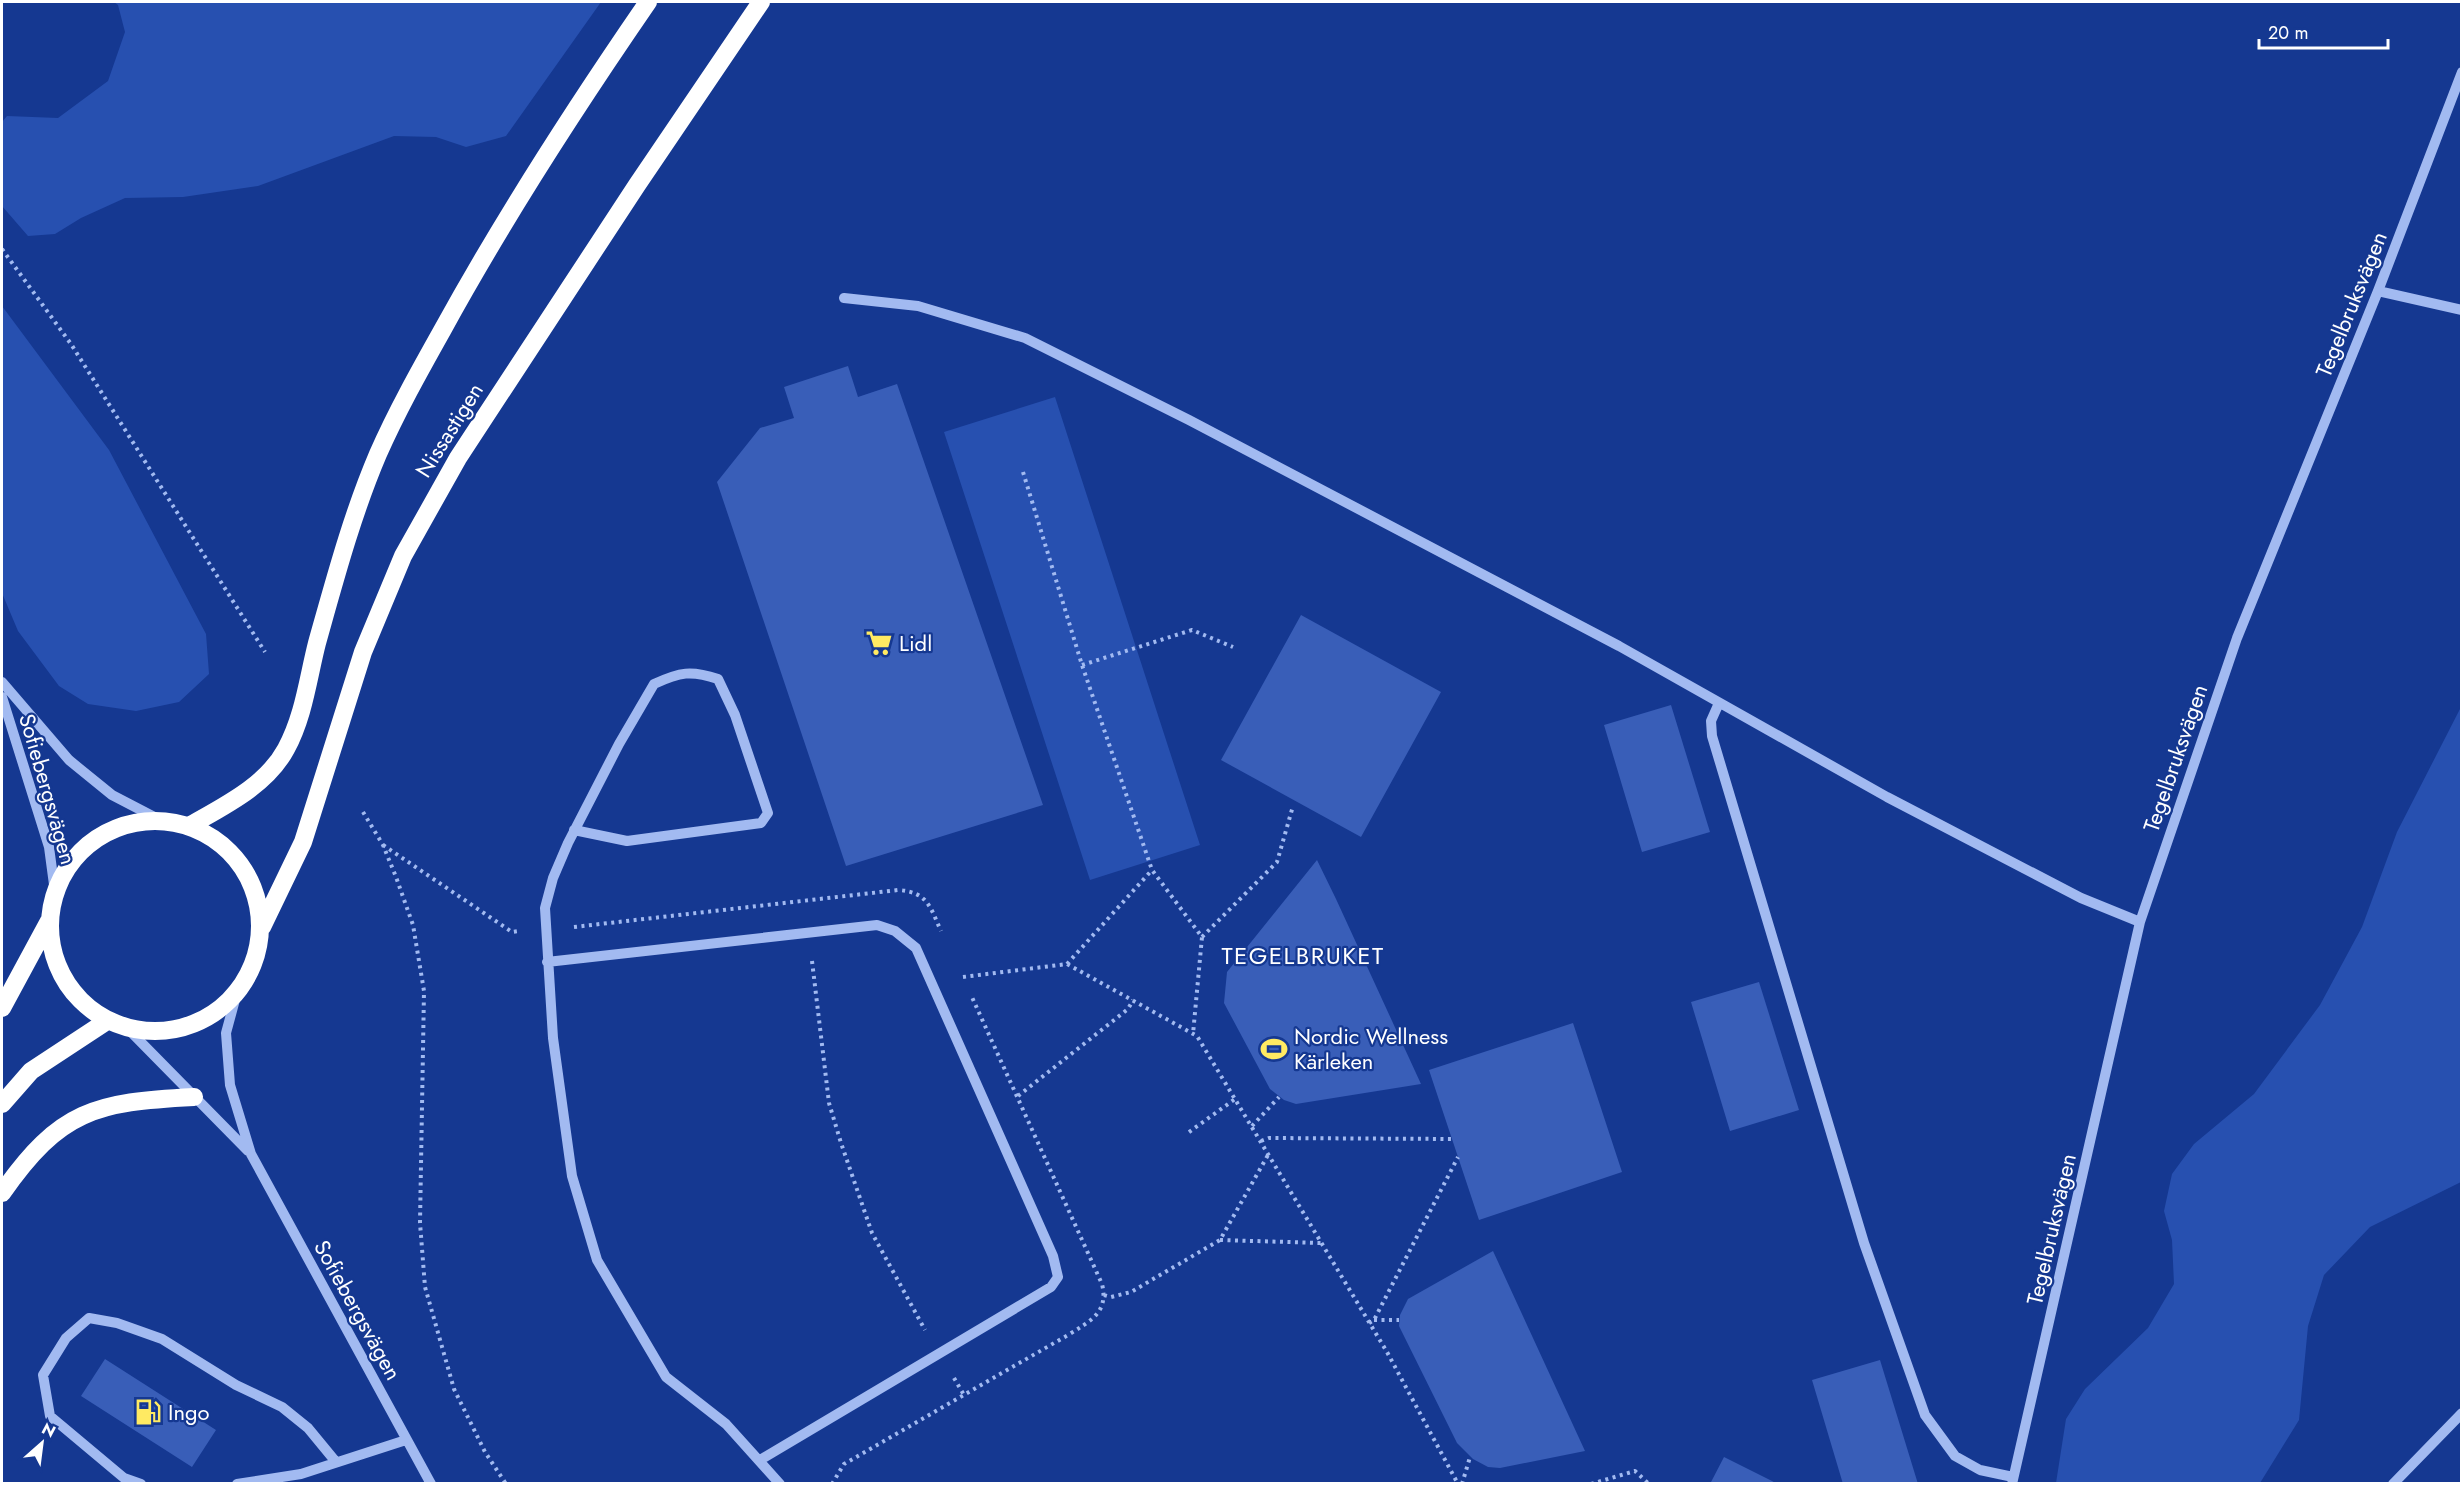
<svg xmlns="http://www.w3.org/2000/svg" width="2463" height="1485" font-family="Jost,sans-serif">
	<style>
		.green { fill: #2750b0 }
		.building { fill: #395eb8 }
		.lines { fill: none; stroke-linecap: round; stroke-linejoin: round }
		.path { stroke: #a2baf1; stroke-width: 4; stroke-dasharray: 3 4.5; stroke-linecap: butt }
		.minor { stroke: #a2baf1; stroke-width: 10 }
		.highway { stroke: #fff; stroke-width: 18 }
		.labels { text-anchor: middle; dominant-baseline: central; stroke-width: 4.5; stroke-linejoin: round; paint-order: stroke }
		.street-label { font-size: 22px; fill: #fff; stroke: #153891 }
		.poi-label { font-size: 22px; fill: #fff; stroke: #153891; text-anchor: start }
		.neighbourhood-label { font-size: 24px; letter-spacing: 1.5px; fill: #fff; stroke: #153891 }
	</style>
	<rect width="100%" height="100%" fill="#153891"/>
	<path class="green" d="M114,2H601L506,136L466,147L436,137L394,136L258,186L183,197L125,198L81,218L55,234L28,236L2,206V122L7,116L58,118L108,81L125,32L118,5Z
		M2,306L109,450L206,634L209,674L179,702L136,711L88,704L59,686L18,631L2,593Z
		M1055,397L1200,845L1090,880L944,432Z
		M2461,707V1182L2370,1227L2324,1275L2308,1326L2299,1420L2260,1483H2056L2066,1419L2085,1389L2148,1328L2174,1284L2172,1240L2164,1211L2172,1174L2194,1144L2254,1094L2320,1005L2362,927L2397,832Z"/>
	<path class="building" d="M848,366L858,397L897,384L1043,805L846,866L717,482L760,428L794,418L784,387Z
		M1301,615L1441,692L1361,837L1221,760Z
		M1671,705L1710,832L1642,852L1604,725Z
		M1317,860L1336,899L1421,1084L1296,1104L1284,1100L1270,1089L1224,1003L1227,972Z
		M1759,982L1799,1110L1730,1131L1691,1002Z
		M1573,1023L1622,1172L1479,1220L1429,1070Z
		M1493,1251L1585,1451L1500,1468L1488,1467L1473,1459L1457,1443L1399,1326L1400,1315L1408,1299Z
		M105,1359L216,1430L192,1467L81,1396Z
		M1880,1360L1918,1484H1843L1812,1380Z
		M1724,1457L1772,1481L1777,1484H1710Z"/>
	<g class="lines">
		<path class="path" d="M2,249L71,344L265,652
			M1023,472L1082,665L1152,870L1202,937L1193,1034
			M1082,665L1192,630L1233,647
			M363,812L383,845L396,877L413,925L424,991L420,1223L425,1287L454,1389L485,1452L506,1484
			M383,845L512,932L519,931
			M574,927L898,890C928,892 930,907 941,931
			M1202,937L1277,862L1293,806
			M812,961L829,1103L841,1143L872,1233L925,1330
			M1067,964L1152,870
			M963,977L1067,964L1197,1036L1387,1352L1458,1484
			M1018,1096L1128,1009L1133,1000
			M1252,1126L1279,1097
			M1189,1132L1235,1099
			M1261,1141L1269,1138L1452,1139
			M1220,1240L1321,1243
			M1104,1295L1111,1297L1131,1292L1220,1240L1268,1155
			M1374,1320H1399
			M1369,1323L1374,1320L1458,1157
			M954,1378L964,1395
			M832,1484L844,1464L1068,1335C1090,1321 1109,1313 1102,1284L971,995
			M1462,1484L1470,1457
			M1591,1484L1635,1471L1649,1484"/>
		<path class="minor" d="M2378,291L2462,310
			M844,298L918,306L1025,338L1189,420L1619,646L1887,797L2081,898L2140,922
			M2,682L69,760L112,795L162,821
			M2,697L49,847L55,892
			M1719,703L1711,721L1712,736L1864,1243L1925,1415L1955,1456L1980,1470L2013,1477
			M574,830L627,841L761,823L768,813L735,715L718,679C691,670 680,672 654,684L619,744L568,843L553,878L545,908L553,1038L572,1176L597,1260L666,1377L726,1424L780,1484
			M547,962L877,925L895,931L916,948L1053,1256L1058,1277L1051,1287L760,1460
			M236,996L226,1033L230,1085L251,1154L431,1484
			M128,1029L248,1151
			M141,1484L124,1478L50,1416L43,1375L66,1338L89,1318L117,1323L162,1339L236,1385L282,1407L308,1428L336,1462
			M237,1484L301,1474L406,1440
			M2012,1484L2140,922L2237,638L2378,291L2462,72
			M2393,1484L2462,1413"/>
		<path class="highway" d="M50 926a105 105 0 1 1 210 0a105 105 0 1 1-210 0Z
			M189,826C224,806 266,786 286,749C304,716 308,678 317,643C335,579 352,515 378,454C397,411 420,370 443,329C505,216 575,108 648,2
			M262,927L303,842L363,652L403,556L458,458L637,185L761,2
			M2,1008L49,921
			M2,1104L31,1071L107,1021
			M2,1193C60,1110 95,1102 194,1097"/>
	</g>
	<defs>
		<g id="supermarket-bare" transform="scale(2.07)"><path d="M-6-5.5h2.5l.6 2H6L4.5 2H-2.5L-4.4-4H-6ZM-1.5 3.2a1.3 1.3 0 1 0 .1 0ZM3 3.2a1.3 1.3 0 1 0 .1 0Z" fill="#ffea62" stroke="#153891" stroke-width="2.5" paint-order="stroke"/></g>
		<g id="stadium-bare" transform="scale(2.07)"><path d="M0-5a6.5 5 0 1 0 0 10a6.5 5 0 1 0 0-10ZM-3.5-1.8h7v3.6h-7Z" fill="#ffea62" stroke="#153891" stroke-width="2.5" paint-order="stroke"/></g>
		<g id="fuel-bare" transform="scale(2.07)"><path d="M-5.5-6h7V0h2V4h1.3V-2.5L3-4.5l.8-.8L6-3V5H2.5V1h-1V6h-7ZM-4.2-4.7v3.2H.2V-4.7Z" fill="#ffea62" stroke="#153891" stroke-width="2.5" paint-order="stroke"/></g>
	</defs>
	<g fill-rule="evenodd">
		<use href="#supermarket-bare" x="879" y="643"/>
		<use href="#stadium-bare" x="1274" y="1049"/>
		<use href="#fuel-bare" x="148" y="1412"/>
	</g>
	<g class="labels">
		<g class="street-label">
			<text transform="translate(2351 304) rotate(-68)">Tegelbruksvägen</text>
			<text transform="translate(449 430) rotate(-58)">Nissastigen</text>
			<text transform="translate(2175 758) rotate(-71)">Tegelbruksvägen</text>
			<text transform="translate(48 789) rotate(74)">Sofiebergsvägen</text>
			<text transform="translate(2051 1229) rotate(-77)">Tegelbruksvägen</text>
			<text transform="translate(358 1310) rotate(61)">Sofiebergsvägen</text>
		</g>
		<g class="poi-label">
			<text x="899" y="643">Lidl</text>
			<text x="1294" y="1036">Nordic Wellness<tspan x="1294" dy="25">Kärleken</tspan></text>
			<text x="168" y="1412">Ingo</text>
		</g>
		<g class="neighbourhood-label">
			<text x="1303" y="955">TEGELBRUKET</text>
		</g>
	</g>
	<rect width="2463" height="1485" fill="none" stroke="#ffffff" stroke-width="6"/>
	<g transform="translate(42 1443) rotate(28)" stroke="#153891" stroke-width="4.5" paint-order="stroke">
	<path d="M0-4.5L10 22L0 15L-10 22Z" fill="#ffffff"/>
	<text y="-9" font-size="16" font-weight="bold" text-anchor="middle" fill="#ffffff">N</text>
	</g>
	<path d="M2259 39v9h129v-9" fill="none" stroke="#ffffff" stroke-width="3"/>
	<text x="2268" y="39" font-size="18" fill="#ffffff" stroke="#153891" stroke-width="4.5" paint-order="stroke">20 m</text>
</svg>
